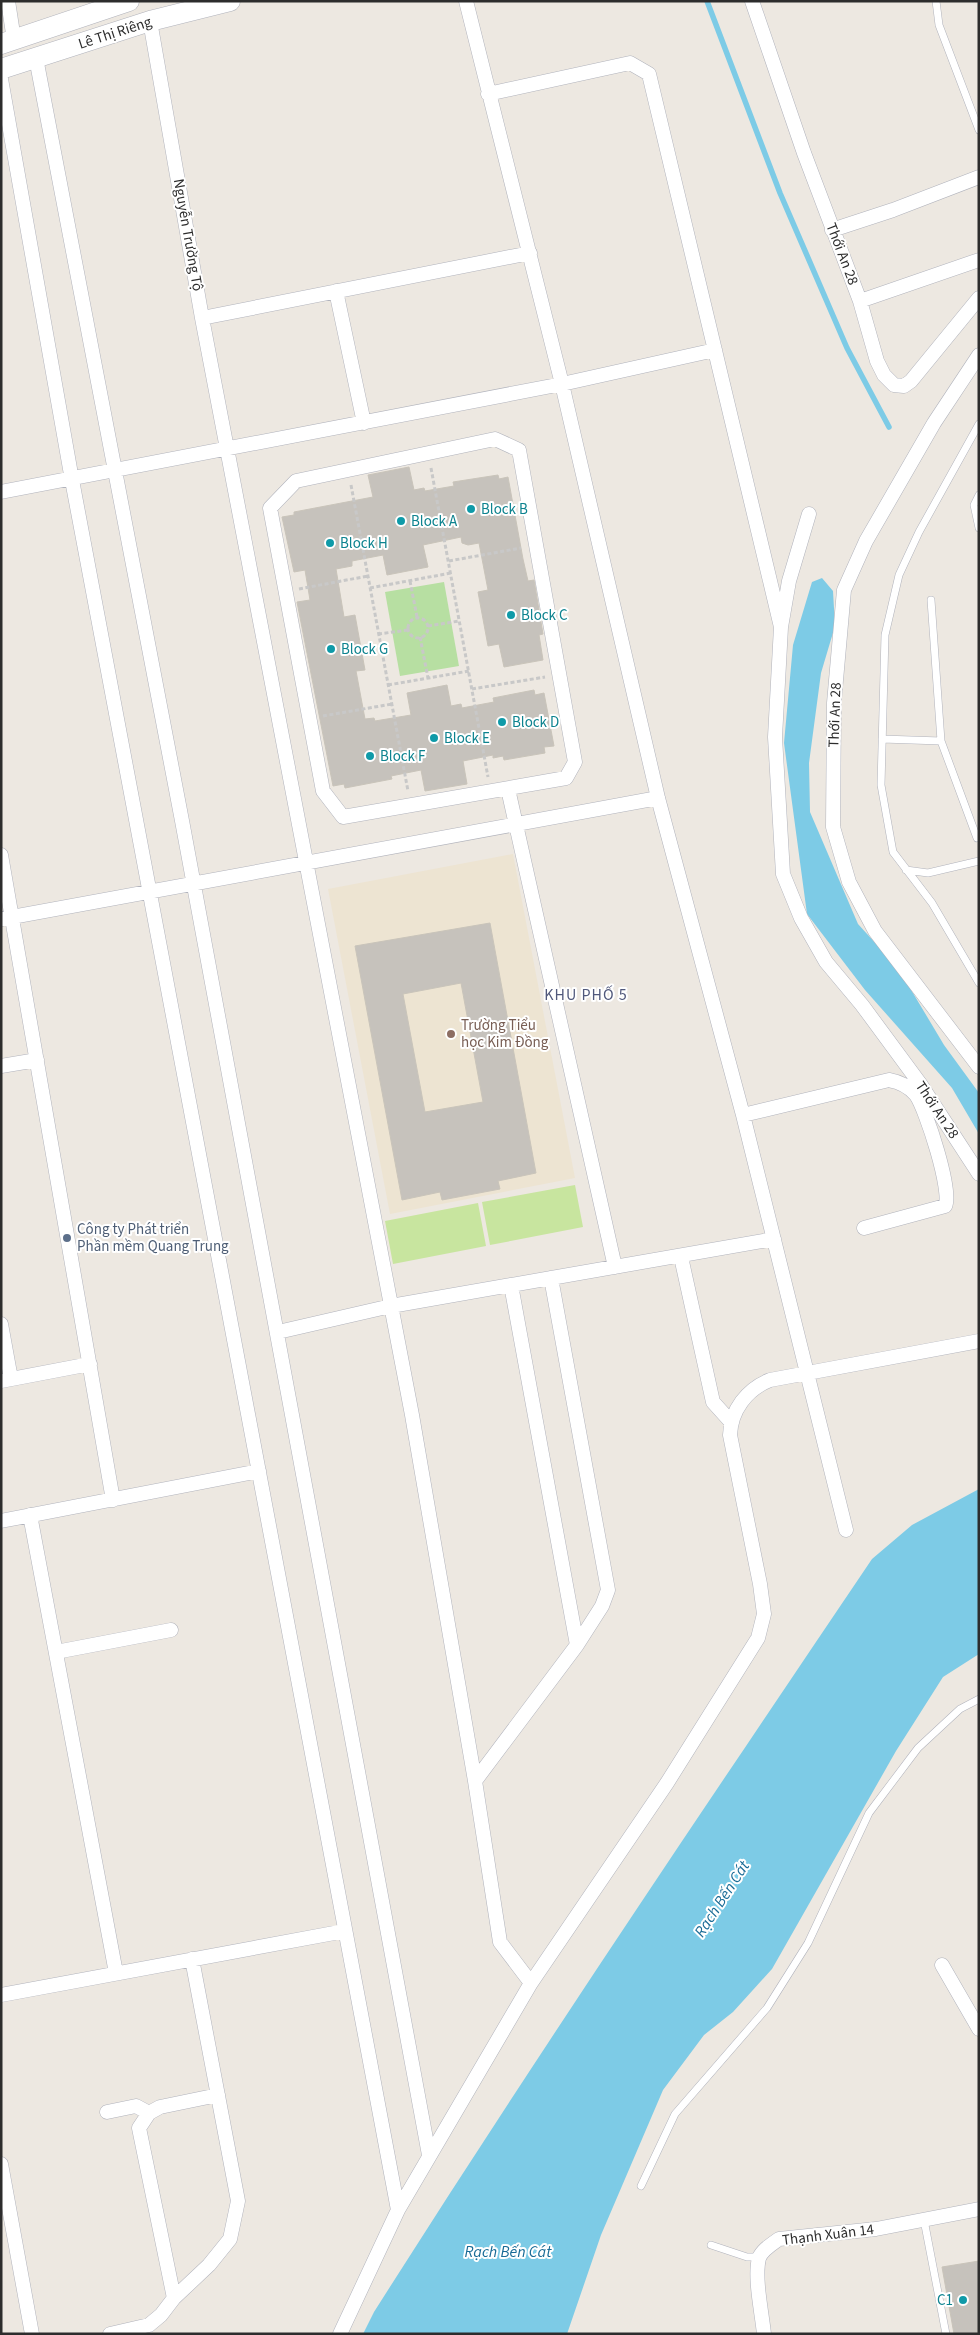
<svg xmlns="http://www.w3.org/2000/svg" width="980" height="2335" font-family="'Source Sans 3',sans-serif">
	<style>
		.education { fill: #ede4d2 }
		.green { fill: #b7dfa2 }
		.pitch { fill: #c8e59f }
		.water { fill: #7dcbe6 }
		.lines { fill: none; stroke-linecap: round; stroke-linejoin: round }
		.stream { stroke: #7dcbe6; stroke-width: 5.5 }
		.building { fill: #c6c2bc; stroke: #c9c4ba; fill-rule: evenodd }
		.lane-casing { stroke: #b1b3bc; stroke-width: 8 }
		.street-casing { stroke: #b1b3bc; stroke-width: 15 }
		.secondary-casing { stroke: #b1b3bc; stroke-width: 21 }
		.path { stroke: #c8c8c8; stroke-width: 3; stroke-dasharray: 4 2.5; stroke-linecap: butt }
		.lane { stroke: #fff; stroke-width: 7 }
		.street { stroke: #fff; stroke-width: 14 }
		.secondary { stroke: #fff; stroke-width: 20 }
		.culture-dot { fill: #0f9aa8; stroke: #fff; stroke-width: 2 }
		.education-dot { fill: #8d6e63; stroke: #fff; stroke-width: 2 }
		.service-dot { fill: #5c6f8a; stroke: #fff; stroke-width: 2 }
		.labels { text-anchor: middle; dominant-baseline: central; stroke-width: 4; stroke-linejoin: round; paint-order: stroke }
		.street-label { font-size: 15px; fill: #2d2d2d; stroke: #fff }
		.culture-label { font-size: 15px; fill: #0d838f; stroke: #fff; text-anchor: start }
		.education-label { font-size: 15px; fill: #785e54; stroke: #fff; text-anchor: start }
		.service-label { font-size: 15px; fill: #4e5e75; stroke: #fff; text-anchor: start }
		.neighbourhood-label { font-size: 16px; letter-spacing: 1px; fill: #50587b; stroke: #fff }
		.water-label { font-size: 16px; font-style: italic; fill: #196b96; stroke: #fff }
	</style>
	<rect width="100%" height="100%" fill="#ede8e1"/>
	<path class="education" d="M513,854L575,1178L390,1214L328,889Z"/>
	<path class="green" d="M444,582L459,666L400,676L385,592Z"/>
	<path class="pitch" d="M575,1185L583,1227L490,1245L482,1202Z
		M478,1203L486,1246L393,1264L385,1221Z"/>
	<path class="water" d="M822,578L833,591L835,626L821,673L809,763L810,812L858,924L898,968L944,1045L979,1093V1134L952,1088L865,990L807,914L784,743L793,645L812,582Z
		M979,1489V1654L943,1677L896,1751L772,1969L733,2012L704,2035L663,2090L601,2235L567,2334H363L374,2312C535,2058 704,1808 872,1559L912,1525Z"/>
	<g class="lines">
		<path class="stream" d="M707,1L780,193L847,348L889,427"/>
	</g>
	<path class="building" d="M409,467L414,490L424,488L425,491L454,486L453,482L498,475L499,479L508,477L523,559L528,581L534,580L543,634L539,635L543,660L504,667L499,644L488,646L478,592L488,590L479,543L468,545L462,543L461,537L423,545L428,567L387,575L383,555L352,561V566L336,569L344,617L355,615L365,670L356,671L365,719L374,718L375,721L411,715L407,693L447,685L451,706L461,704L462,708L494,702L493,698L534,690L535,695L544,693L554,746L544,747L545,753L504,760L503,756L493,758V755L463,761L467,784L425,791L421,770L391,776L392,779L345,788L344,784L333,786L297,602L310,600L305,570L294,572L282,517L294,515V512L373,497L368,475Z
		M490,923L536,1173L498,1181L500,1189L442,1200L440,1192L402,1200L355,946ZM461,983L483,1102L425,1112L403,994Z
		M979,2261V2334H954L942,2267Z"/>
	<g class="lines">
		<g class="lane-casing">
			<path id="lane" d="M936,1L939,25L979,130
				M979,424L919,532L899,575L885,635L881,785L893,852L932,903L979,983
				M979,495L974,505L979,528
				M931,600L941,741
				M882,739L941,741L977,838
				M906,870L928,873L979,861
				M641,2186L675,2114L767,2008L808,1943L869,1813L918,1748L960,1709L979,1699
				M924,2220L946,2334
				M711,2245L747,2257H759"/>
		</g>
		<g class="street-casing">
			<path id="street" d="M8,1L14,40
				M466,1L562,384L658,798L743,1115L846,1530
				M752,1L804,153L860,301L877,361L884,375L894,385L904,386L911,381L979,298
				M150,21L202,318L412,1415L475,1781L500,1942L531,1983
				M36,58C172,756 301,1456 429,2155
				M1,79L72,480L398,2210
				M488,94L630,63L649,74L781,627
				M832,230L893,210L979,177
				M336,291L364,423
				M860,301L979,260
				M202,318L530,253
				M979,355L934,423L866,541L844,590L834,703L833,827L849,882L875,931L979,1067
				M495,439L519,450L575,762L566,778L343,817L323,791L270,508L296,481Z
				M1,492L562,384L715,350
				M809,514L789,581L781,627L775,737L783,874L801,918L826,962L862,1005L921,1085L979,1174
				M508,789L615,1267
				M1,855L113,1500
				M1,919L658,798
				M1,1066L37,1060
				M743,1115L889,1080C900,1082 909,1086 916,1095C926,1109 953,1193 945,1206L864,1228
				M681,1257L713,1402L731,1422
				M511,1285L577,1645
				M1,1324L11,1379
				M278,1332L391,1306L774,1239
				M1,1381L90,1364
				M30,1515L116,1973
				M1,1521L259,1471
				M56,1652L171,1630
				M475,1781L577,1645L602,1606L608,1590L551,1278
				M942,1965L979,2029
				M1,1995L345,1931
				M107,2112L136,2106L149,2113
				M1,2164L32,2334
				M174,2298L139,2128L149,2113L160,2107L218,2095
				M110,2334L149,2325L161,2315L174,2298L209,2265L230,2239L238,2201L192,1959
				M340,2334L398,2210L531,1983L667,1783L758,1638L764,1614L760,1584L730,1435C731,1410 747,1389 770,1380L979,1341
				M764,2334C762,2313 754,2278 759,2258C762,2250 772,2244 779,2239L876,2229L979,2209"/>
		</g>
		<g class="secondary-casing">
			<path id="secondary" d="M1,44L129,1
				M1,69L150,21L230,1"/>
		</g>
		<path class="path" d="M431,468L488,777
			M351,485L408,791
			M449,561L521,548
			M410,581L417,617
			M370,588L451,573
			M299,589L368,576
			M408 628a10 10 0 1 1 20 0a10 10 0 1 1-20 0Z
			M428,626L459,621
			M378,634L408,630
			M420,637L428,678
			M388,685L469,671
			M472,689L545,677
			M323,716L392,704"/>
		<use href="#lane" class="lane"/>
		<use href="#street" class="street"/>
		<use href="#secondary" class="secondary"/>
	</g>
	<g class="culture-dot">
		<circle cx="471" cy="509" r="5"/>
		<circle cx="401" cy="521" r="5"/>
		<circle cx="330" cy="543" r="5"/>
		<circle cx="511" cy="615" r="5"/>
		<circle cx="331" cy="649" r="5"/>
		<circle cx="502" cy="722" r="5"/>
		<circle cx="434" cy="738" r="5"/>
		<circle cx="370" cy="756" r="5"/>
		<circle cx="963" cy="2300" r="5"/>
	</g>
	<circle class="education-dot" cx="451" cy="1034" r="5"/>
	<circle class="service-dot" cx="67" cy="1238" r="5"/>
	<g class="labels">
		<g class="street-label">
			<text transform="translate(115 33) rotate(-18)">Lê Thị Riêng</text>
			<text transform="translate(188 235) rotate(80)">Nguyễn Trường Tộ</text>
			<text transform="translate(842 254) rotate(69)">Thới An 28</text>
			<text transform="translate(835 715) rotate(-88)">Thới An 28</text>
			<text transform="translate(937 1110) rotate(56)">Thới An 28</text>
			<text transform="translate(828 2235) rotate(-7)">Thạnh Xuân 14</text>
		</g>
		<g class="culture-label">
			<text x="481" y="509">Block B</text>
			<text x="411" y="521">Block A</text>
			<text x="340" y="543">Block H</text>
			<text x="521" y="615">Block C</text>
			<text x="341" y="649">Block G</text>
			<text x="512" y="722">Block D</text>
			<text x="444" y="738">Block E</text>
			<text x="380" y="756">Block F</text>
			<text x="953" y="2300" text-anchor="end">С1</text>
		</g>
		<g class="education-label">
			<text x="461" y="1025">Trường Tiểu<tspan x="461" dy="17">học Kim Đồng</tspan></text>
		</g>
		<g class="service-label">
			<text x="77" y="1229">Công ty Phát triển<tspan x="77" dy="17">Phần mềm Quang Trung</tspan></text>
		</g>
		<g class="neighbourhood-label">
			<text x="586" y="995">KHU PHỐ 5</text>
		</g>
		<g class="water-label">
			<text transform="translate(722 1899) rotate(-57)">Rạch Bến Cát</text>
			<text x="508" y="2252">Rạch Bến Cát</text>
		</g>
	</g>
	<rect width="980" height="2335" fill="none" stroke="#2d2d2d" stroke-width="5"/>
</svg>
